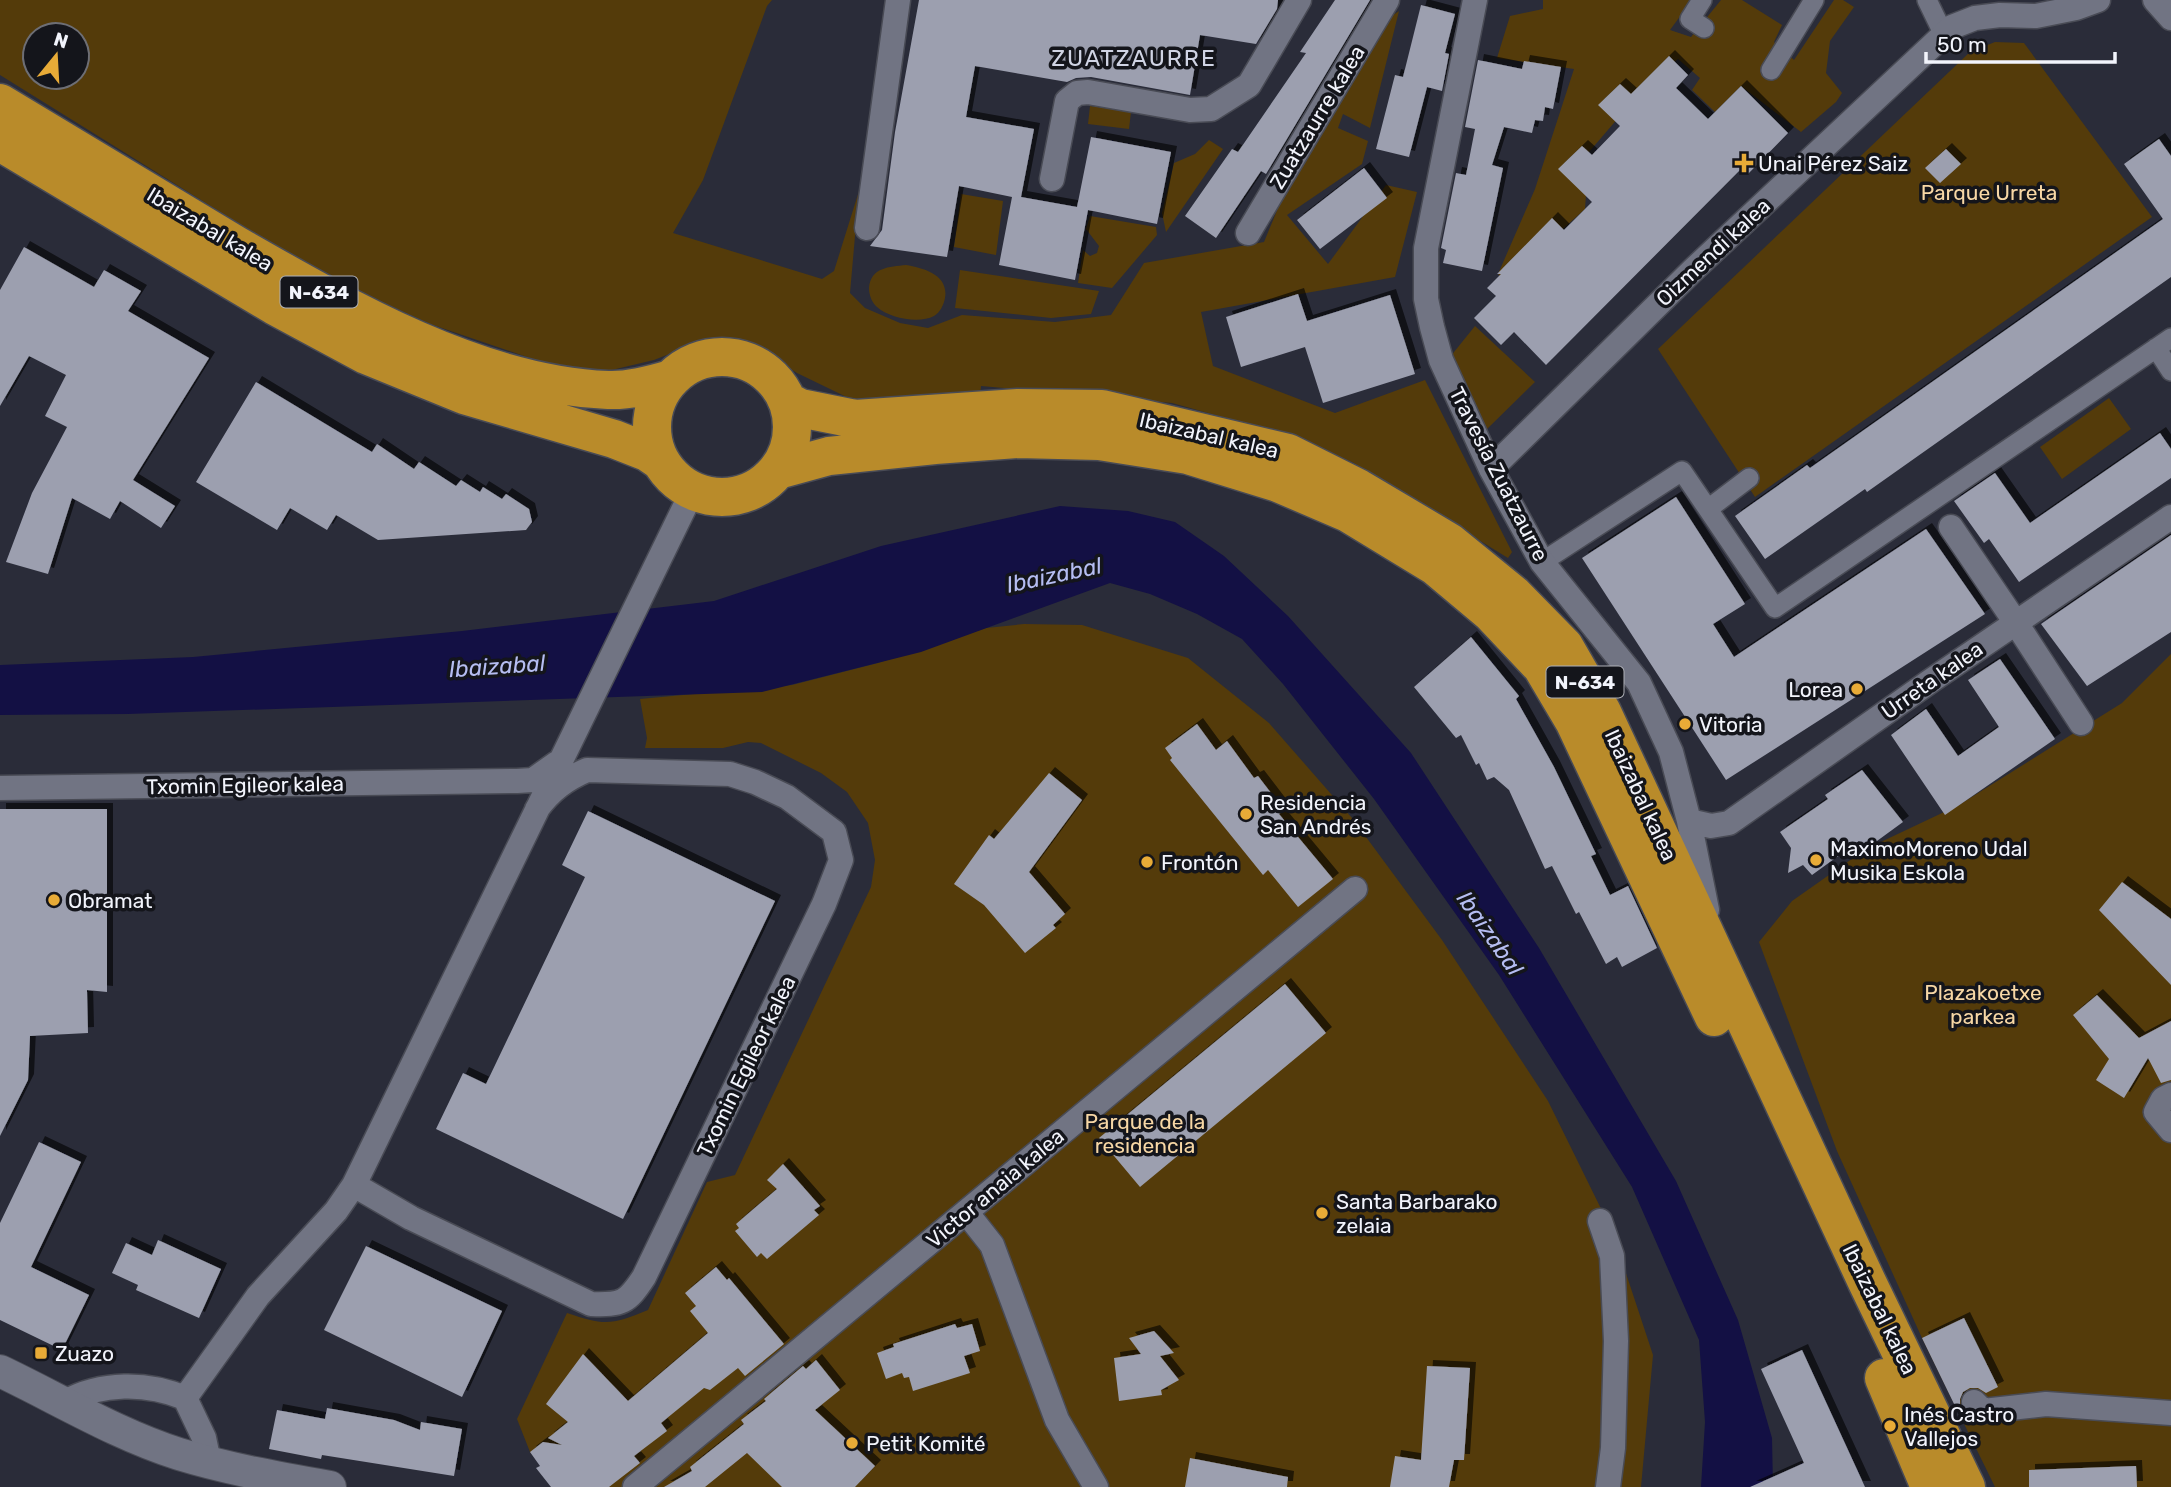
<svg xmlns="http://www.w3.org/2000/svg" width="2171" height="1487" font-family="Rubik,sans-serif">
	<style>
		.green { fill: #543b0a; fill-rule: evenodd }
		.water { fill: #131044 }
		.building { fill: #9c9faf; filter: url(#shadow) }
		.lines { fill: none; stroke-linecap: round; stroke-linejoin: round }
		.pedestrian-casing { stroke: #494b55; stroke-width: 22 }
		.minor-casing { stroke: #494b55; stroke-width: 27 }
		.tertiary-casing { stroke: #494b55; stroke-width: 34 }
		.trunk-casing { stroke: #494b55; stroke-width: 41 }
		.pedestrian { stroke: #717483; stroke-width: 19 }
		.minor { stroke: #717483; stroke-width: 24 }
		.tertiary { stroke: #717483; stroke-width: 32 }
		.trunk { stroke: #b98b2a; stroke-width: 38 }
		.poi-dot { fill: #e8ab37; stroke: #14151b; stroke-width: 2.5 }
		.labels { text-anchor: middle; dominant-baseline: central; stroke-width: 7; stroke-linejoin: round; paint-order: stroke }
		.shield { fill: #14151b; stroke: #afb1b8; stroke-width: 2 }
		.shield-label { font-size: 19px; font-weight: bold; fill: #f2f4fc }
		.street-label { font-size: 21px; fill: #f2f4fc; stroke: #14151b }
		.poi-label { font-size: 21px; fill: #f2f4fc; stroke: #14151b; text-anchor: start }
		.park-label { font-size: 21px; fill: #f7d7a5; stroke: #14151b }
		.neighbourhood-label { font-size: 23px; letter-spacing: 2px; fill: #d0d4e4; stroke: #14151b }
		.water-label { font-size: 23px; font-style: italic; fill: #b5bdf1; stroke: #14151b }
	</style>
	<defs>
		<filter id="shadow"><feDropShadow dx="6" dy="-6" stdDeviation="0" flood-color="#0009"/></filter>
	</defs>
	<rect width="100%" height="100%" fill="#2a2c39"/>
	<path class="green" d="M0,0H772L767,6L703,180L673,233L822,279L834,271L859,191L850,293L865,308L900,323L928,328L962,315L1055,322L1111,315L1144,263L1264,242L1294,169L1377,26L1399,11L1370,128L1343,114L1338,128L1368,141L1362,164L1287,215L1328,264L1386,185L1417,192L1395,277L1201,312L1213,366L1335,413L1425,380L1512,552L1508,558L1352,462L1255,426L1172,403L981,386L980,397L863,405L797,373L770,356L736,342L697,343L654,360L599,373L542,362L430,324L362,293L267,241L0,75ZM35,35H77V77H35Z
		M1543,0H1692L1670,30L1691,37L1721,0H1742L1782,25L1774,42L1794,60L1834,0H1843L1854,7L1830,41L1826,73L1842,93L1836,102L1801,132L1741,86L1715,112L1692,90L1700,78L1678,59L1643,89L1589,152L1585,209L1505,281L1498,274L1535,189L1574,69L1497,58L1510,16L1543,9Z
		M1995,42L2024,43L2152,217L1755,497L1658,349L1970,52Z
		M1090,106L1131,112L1129,129L1088,124Z
		M1209,140L1223,149L1166,232L1162,213L1174,163L1195,154Z
		M961,194L1003,201L996,255L954,247Z
		M1090,216L1156,227L1157,235L1112,288L1078,283L1083,250L1090,256L1097,253L1099,246L1086,229Z
		M906,265C924,268 949,275 945,298C944,304 940,313 934,316C919,324 889,318 877,307C872,303 869,295 869,288C871,267 889,267 906,265Z
		M960,270L1099,291L1091,314L1051,318L955,308Z
		M1475,326L1535,382L1485,431L1450,357Z
		M2109,398L2131,429L2062,479L2040,447Z
		M1024,624L1082,625L1188,658L1269,723L1352,818L1442,940L1548,1101L1612,1231L1653,1355L1641,1487H559L530,1452L517,1419L567,1313C605,1326 612,1325 648,1310L707,1182L735,1175L871,887L875,860L868,823L847,792L821,773L761,743L748,742L723,748H645L647,738L640,699L792,685L878,663L986,628Z
		M2171,654V1487H1995L1922,1338L1837,1151L1759,942L1792,901L1866,849L1959,805L2122,703Z"/>
	<path class="water" d="M1060,506L1128,511L1175,522L1224,556L1288,616L1411,753L1539,948L1676,1181L1738,1320L1772,1438L1773,1487H1701L1705,1422L1699,1340L1632,1187L1499,975L1374,799L1283,684L1242,639L1197,614L1150,594L1110,583L921,652L762,692L128,714L0,715V665L193,657L462,631L714,601L881,546Z"/>
	<path class="building" d="M919,0H1278L1277,9L1256,44L1200,35L1190,95L1091,77L1076,78L1067,82L975,66L966,117L1034,129L1021,197L1077,207L1091,137L1171,152L1157,224L1088,210L1075,280L999,265L1012,197L959,186L947,257L870,246L882,230L895,132Z
		M1335,0H1370L1266,174L1261,171L1216,238L1185,216L1232,149L1238,152L1306,53L1300,52Z
		M1421,5L1455,14L1445,53L1449,54L1442,91L1427,87L1409,157L1376,149L1395,75L1403,77Z
		M1669,56L1688,75L1676,88L1708,119L1741,86L1788,133L1748,174L1742,168L1546,365L1514,332L1501,345L1474,318L1496,296L1487,288L1501,274H1497L1552,218L1564,230L1592,202L1558,169L1582,146L1592,155L1620,126L1598,105L1620,84L1631,94Z
		M1478,60L1522,69L1524,61L1561,67L1553,109L1545,107L1543,121L1535,120L1532,133L1504,127L1492,165L1503,168L1482,271L1443,263L1446,250L1441,248L1456,173L1466,175L1475,129L1465,127Z
		M2159,139L2171,156V277L1867,492L1865,489L1765,559L1735,516L1807,465L1810,468L2163,219L2124,164Z
		M1946,149L1961,164L1940,183L1925,168Z
		M1364,168L1387,198L1320,249L1297,220Z
		M24,247L94,287L104,270L141,291L128,311L209,358L133,480L175,506L161,528L120,501L110,519L72,498L48,574L6,562L32,493L67,427L45,416L66,375L29,356L0,406V290Z
		M1298,294L1307,321L1390,295L1415,374L1323,403L1305,347L1241,367L1226,317Z
		M256,382L372,452L377,444L414,469L419,462L456,486L461,480L480,492L483,487L502,499L506,494L529,509L532,522L526,530L378,540L336,515L327,530L290,508L277,530L196,482Z
		M2160,433L2171,449V478L2019,582L1989,539L1984,543L1954,501L1995,473L2030,523Z
		M1676,497L1745,604L1713,624L1734,657L1926,529L1985,614L1726,780L1582,558Z
		M2171,535V632L2087,686L2041,624Z
		M1471,637L1519,696L1516,699L1554,767L1596,854L1591,856L1610,895L1628,886L1657,948L1622,967L1617,957L1606,964L1579,912L1576,914L1552,866L1545,869L1509,790L1494,777L1487,780L1479,763L1476,765L1461,735L1456,738L1414,687Z
		M2000,659L2055,739L1945,815L1891,735L1926,709L1958,756L1999,727L1968,680Z
		M1197,724L1216,750L1227,741L1254,778L1258,776L1284,810L1279,814L1333,879L1298,907L1268,870L1263,875L1170,760L1172,758L1165,748Z
		M1862,770L1903,822L1866,849L1859,841L1812,875L1803,865L1788,873L1791,848L1780,832L1828,799L1825,795Z
		M1049,773L1082,800L1029,872L1065,914L1053,925L1056,928L1025,953L984,905L954,884L989,835L994,839Z
		M0,809H107V992L87,990L88,1033L30,1036L28,1080L0,1136Z
		M588,811L775,901L623,1219L436,1129L463,1073L486,1084L585,877L562,865Z
		M2122,882L2171,919V985L2099,910Z
		M1285,984L1326,1033L1140,1187L1099,1138Z
		M2097,995L2139,1038L2171,1021V1080L2161,1083L2148,1058L2124,1098L2096,1080L2109,1059L2073,1015Z
		M39,1142L81,1162L31,1267L89,1295L62,1350L0,1320V1223Z
		M783,1164L820,1206L814,1210L819,1215L767,1259L761,1253L757,1257L735,1231L739,1228L736,1224L777,1189L767,1180Z
		M158,1240L221,1269L199,1318L136,1290L138,1285L112,1273L126,1243L152,1255Z
		M366,1246L502,1311L462,1397L324,1330Z
		M716,1267L727,1280L729,1278L784,1344L745,1376L738,1368L710,1390L704,1388L661,1423L667,1431L634,1456L640,1463L609,1487H551L536,1468L540,1466L530,1452L543,1442L562,1445L548,1438L568,1422L546,1404L583,1354L628,1401L708,1333L690,1311L696,1306L685,1293Z
		M1964,1318L1998,1387L1986,1393L1978,1388H1970L1963,1392L1960,1399V1406L1956,1408L1922,1338Z
		M955,1324L957,1328L972,1324L980,1351L964,1356L970,1373L913,1391L909,1377L904,1378L902,1373L886,1379L877,1353L894,1347L893,1344Z
		M1154,1331L1174,1353L1160,1356L1179,1380L1161,1390L1162,1395L1119,1401L1114,1358L1141,1354L1129,1338Z
		M1802,1350L1865,1487H1750L1804,1463L1761,1369Z
		M816,1360L840,1390L815,1410L875,1466L855,1487H782L747,1453L705,1487H664L692,1471L690,1467L744,1424L741,1420L766,1401L764,1399L803,1366L806,1369Z
		M1427,1366L1470,1368L1464,1460H1454L1449,1487H1390L1395,1456L1421,1460Z
		M327,1408L394,1420L420,1430L421,1422L462,1429L454,1476L322,1455L321,1459L269,1449L277,1410L325,1419Z
		M1190,1458L1288,1477L1287,1487H1185Z
		M2136,1466L2137,1487H2029V1470Z"/>
	<g class="lines">
		<g class="pedestrian-casing">
			<path id="pedestrian" d="M1702,0L1690,19L1704,28
				M1927,0L1944,35
				M1771,70L1814,0
				M2156,348L2171,371
				M1708,509L1749,478
				M1542,562L1682,471L1775,608L2171,338"/>
		</g>
		<g class="minor-casing">
			<path id="minor" d="M1475,0L1426,248V299L1432,327L1441,360L1491,469L1542,562L1639,683L1671,752L1689,821L1707,910
				M2155,0L2171,18
				M1052,179L1067,101L1077,93L1088,92L1190,110L1211,109L1249,85L1299,0
				M867,228L898,0
				M1248,233L1387,0
				M1491,469L1692,271L1952,27L1975,18L2000,15L2036,16L2076,8L2098,0
				M1951,527L2016,623L2081,723
				M0,788L517,781L533,780L557,763
				M1689,821L1711,826L1729,823L1932,680L2171,517
				M2171,1095L2163,1099L2156,1112L2171,1130
				M354,1185L411,1218L591,1304C622,1305 627,1303 644,1277L824,904L841,860L834,832L787,797L755,782L730,774L587,770C566,779 551,790 537,809
				M966,1212L992,1245L1057,1420L1096,1487
				M1600,1221L1612,1256L1616,1341L1613,1448L1608,1487
				M185,1398L258,1296L336,1211L354,1185L693,490
				M65,1402C101,1382 147,1382 185,1398L204,1438L209,1462
				M1974,1402L1983,1411L2046,1404L2171,1413
				M635,1487L1355,889"/>
		</g>
		<g class="tertiary-casing">
			<path id="tertiary" d="M0,1371C59,1399 116,1434 179,1454C228,1469 279,1478 330,1487"/>
		</g>
		<g class="trunk-casing">
			<path id="trunk" d="M0,103C79,150 157,198 236,245C346,308 479,385 608,390C629,391 651,385 671,379
				M0,142L275,306L366,355L464,395L614,439L647,452L660,461
				M652 427a70 70 0 1 1 140 0a70 70 0 1 1-140 0Z
				M787,401L800,408L855,419L1018,408L1102,409L1288,453L1358,488L1449,542L1514,595L1564,646L1602,712L1867,1282L1966,1487
				M778,470L829,456L935,445L1018,439L1099,441L1188,455L1278,483L1348,513L1435,566L1491,613L1542,667L1574,721L1714,1017
				M1884,1378L1930,1487"/>
		</g>
		<use href="#pedestrian" class="pedestrian"/>
		<use href="#minor" class="minor"/>
		<use href="#tertiary" class="tertiary"/>
		<use href="#trunk" class="trunk"/>
	</g>
	<g class="poi-dot">
		<path d="M1740.5 152.5h7v7h7v7h-7v7h-7v-7h-7v-7h7z"/>
		<circle cx="1857" cy="689" r="7"/>
		<circle cx="1685" cy="724" r="7"/>
		<circle cx="1246" cy="814" r="7"/>
		<circle cx="1816" cy="860" r="7"/>
		<circle cx="1147" cy="862" r="7"/>
		<circle cx="54" cy="900" r="7"/>
		<circle cx="1322" cy="1213" r="7"/>
		<rect x="34" y="1346" width="14" height="14" rx="3.5"/>
		<circle cx="1890" cy="1426" r="7"/>
		<circle cx="852" cy="1443" r="7"/>
	</g>
	<g class="labels">
		<g class="shield">
			<rect x="280.5" y="276.5" width="77" height="31" rx="5"/>
			<rect x="1546.5" y="666.5" width="77" height="31" rx="5"/>
		</g>
		<g class="shield-label">
			<text x="319" y="292">N-634</text>
			<text x="1585" y="682">N-634</text>
		</g>
		<g class="street-label">
			<text transform="translate(1317 117) rotate(-59)">Zuatzaurre kalea</text>
			<text transform="translate(210 229) rotate(31)">Ibaizabal kalea</text>
			<text transform="translate(1713 252) rotate(-43)">Oizmendi kalea</text>
			<text transform="translate(1209 435) rotate(13)">Ibaizabal kalea</text>
			<text transform="translate(1499 474) rotate(63)">Travesía Zuatzaurre</text>
			<text transform="translate(1932 680) rotate(-35)">Urreta kalea</text>
			<text transform="translate(245 785) rotate(-1)">Txomin Egileor kalea</text>
			<text transform="translate(1641 795) rotate(65)">Ibaizabal kalea</text>
			<text transform="translate(746 1066) rotate(-64)">Txomin Egileor kalea</text>
			<text transform="translate(995 1188) rotate(-40)">Victor anaia kalea</text>
			<text transform="translate(1880 1309) rotate(64)">Ibaizabal kalea</text>
		</g>
		<g class="poi-label">
			<text x="1758" y="163">Unai Pérez Saiz</text>
			<text x="1843" y="689" text-anchor="end">Lorea</text>
			<text x="1699" y="724">Vitoria</text>
			<text x="1260" y="802">Residencia<tspan x="1260" dy="24">San Andrés</tspan></text>
			<text x="1830" y="848">MaximoMoreno Udal<tspan x="1830" dy="24">Musika Eskola</tspan></text>
			<text x="1161" y="862">Frontón</text>
			<text x="68" y="900">Obramat</text>
			<text x="1336" y="1201">Santa Barbarako<tspan x="1336" dy="24">zelaia</tspan></text>
			<text x="55" y="1353">Zuazo</text>
			<text x="1904" y="1414">Inés Castro<tspan x="1904" dy="24">Vallejos</tspan></text>
			<text x="866" y="1443">Petit Komité</text>
		</g>
		<g class="park-label">
			<text x="1989" y="192">Parque Urreta</text>
			<text x="1983" y="992">Plazakoetxe<tspan x="1983" dy="24">parkea</tspan></text>
			<text x="1145" y="1121">Parque de la<tspan x="1145" dy="24">residencia</tspan></text>
		</g>
		<g class="neighbourhood-label">
			<text x="1134" y="58">ZUATZAURRE</text>
		</g>
		<g class="water-label">
			<text transform="translate(1054 575) rotate(-12)">Ibaizabal</text>
			<text transform="translate(497 666) rotate(-4)">Ibaizabal</text>
			<text transform="translate(1490 933) rotate(55)">Ibaizabal</text>
		</g>
	</g>
	<g transform="translate(56 56) rotate(18)"><circle r="33" fill="#14151b" stroke="#6d6e75" stroke-width="2"/>
	<path d="M0-5L12 26L0 18L-12 26Z" fill="#e8ab37"/>
	<text y="-10" font-size="19" font-weight="bold" text-anchor="middle" fill="#f2f4fc">N</text>
	</g>
	<path d="M1926 52v10h189v-10" fill="none" stroke="#f2f4fc" stroke-width="3.5"/>
	<text x="1937" y="52" font-size="21" fill="#f2f4fc" stroke="#14151b" stroke-width="5" paint-order="stroke">50 m</text>
</svg>
